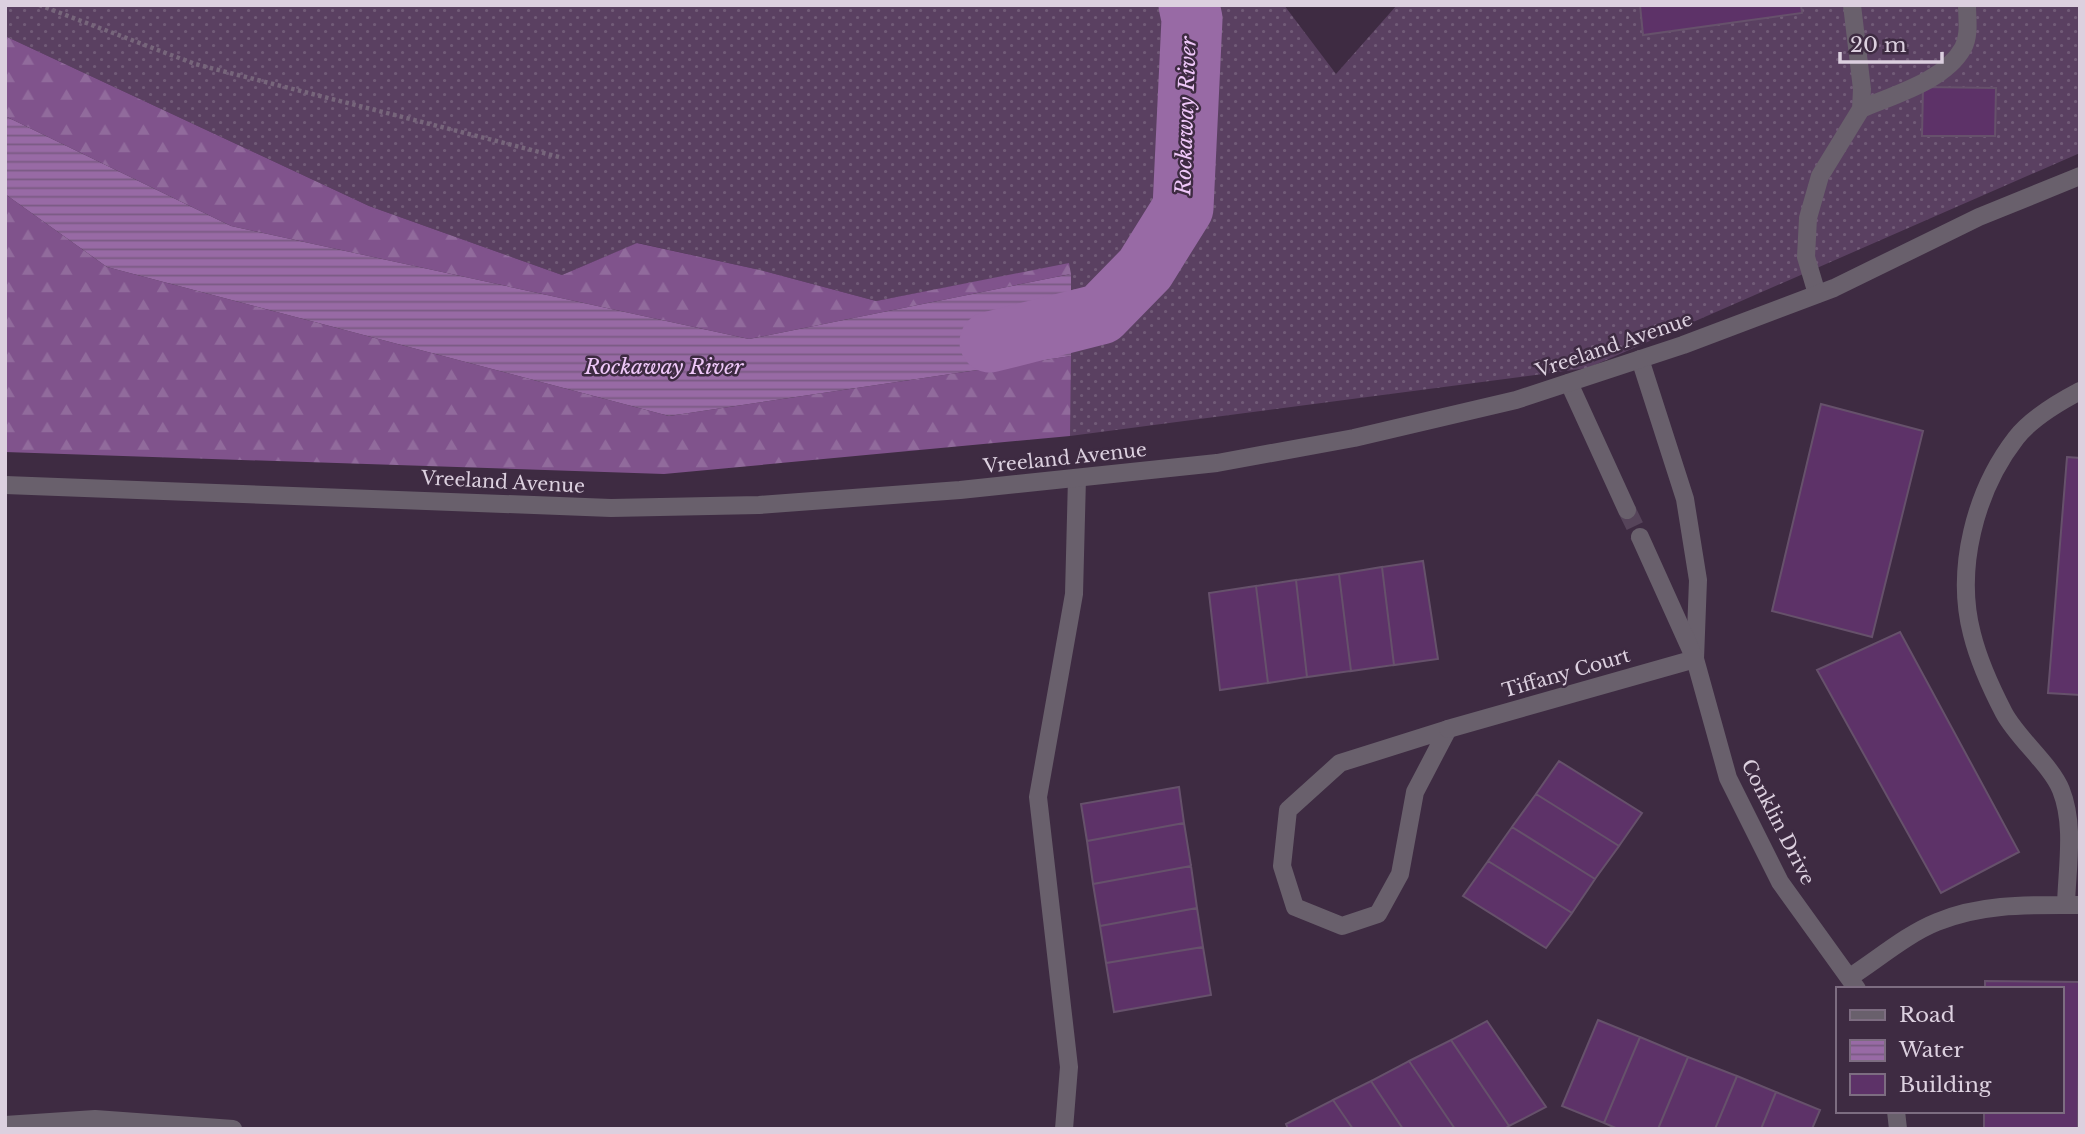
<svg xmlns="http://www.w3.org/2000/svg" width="2085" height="1134" font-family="'Libre Baskerville',serif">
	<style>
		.grass { fill: url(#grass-dots) }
		.forest { fill: url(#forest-firs) }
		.water { fill: url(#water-rules) }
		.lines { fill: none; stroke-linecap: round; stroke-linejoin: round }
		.river { stroke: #986aa5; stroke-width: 61 }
		.building { fill: #5d3268; stroke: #66516b; stroke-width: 2 }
		.minor-tunnel { stroke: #56445a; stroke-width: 18; stroke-dasharray: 18 9; stroke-linecap: butt }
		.path { stroke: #77667b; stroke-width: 4.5; stroke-dasharray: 3.5 3.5; stroke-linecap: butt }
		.service { stroke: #69606c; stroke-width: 18 }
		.minor { stroke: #69606c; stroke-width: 18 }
		.tertiary { stroke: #69606c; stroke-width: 18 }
		.labels { text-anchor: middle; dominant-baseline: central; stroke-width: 5; stroke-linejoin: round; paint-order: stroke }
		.street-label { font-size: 19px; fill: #dcd0df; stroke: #3e2b42 }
		.water-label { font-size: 21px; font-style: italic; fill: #efc8f9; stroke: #3e2b42 }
	</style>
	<defs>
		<pattern id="grass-dots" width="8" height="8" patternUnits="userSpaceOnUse" patternTransform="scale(1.75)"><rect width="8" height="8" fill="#5a4061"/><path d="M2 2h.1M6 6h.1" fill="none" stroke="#715b77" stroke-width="1.8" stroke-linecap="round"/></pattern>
		<pattern id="forest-firs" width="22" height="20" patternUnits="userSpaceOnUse" patternTransform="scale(1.75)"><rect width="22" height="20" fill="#80538c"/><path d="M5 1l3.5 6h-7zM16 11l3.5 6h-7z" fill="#916b9c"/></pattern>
		<pattern id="water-rules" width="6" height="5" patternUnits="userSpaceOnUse" patternTransform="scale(1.75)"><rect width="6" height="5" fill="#986aa5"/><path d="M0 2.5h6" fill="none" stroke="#7a5b83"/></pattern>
	</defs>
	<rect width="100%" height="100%" fill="#3e2b42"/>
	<path class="grass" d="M5,5H1284L1336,74L1397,5H2080V153L1588,368L1070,436L1069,264L876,301L760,270L638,243L562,275L369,206L5,36Z"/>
	<path class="forest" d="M5,36L369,206L562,275L637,243L760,270L876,301L1069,263L1071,274L749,339L231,226L5,116Z
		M5,194L107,267L669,416L1071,356L1070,436L664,474L5,452Z"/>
	<path class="water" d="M5,116L231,226L749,339L1071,274V356L669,416L107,267L5,194Z"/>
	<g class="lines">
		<path class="river" d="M990,342L1101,314L1145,269L1183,208L1192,19L1189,5"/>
	</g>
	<path class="building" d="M1640,5H1801L1802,13L1643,35Z
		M1923,87L1996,88L1995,136H1922Z
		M1821,404L1923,431L1872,637L1772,611Z
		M2067,457L2080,458V695L2048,693Z
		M1423,561L1438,659L1394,665L1382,567Z
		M1382,567L1394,665L1351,671L1339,574Z
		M1339,574L1351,671L1307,677L1296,580Z
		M1296,580L1307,677L1268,683L1256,586Z
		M1256,586L1268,683L1220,690L1209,593Z
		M1900,632L2019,852L1941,893L1817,670Z
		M1559,761L1642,813L1619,846L1536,794Z
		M1179,787L1184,823L1087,841L1081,804Z
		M1536,794L1619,846L1595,879L1512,827Z
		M1184,823L1191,866L1093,884L1087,841Z
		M1512,827L1595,879L1572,913L1488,861Z
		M1488,861L1572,913L1546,948L1463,896Z
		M1191,866L1197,908L1100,926L1093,884Z
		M1197,908L1203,947L1106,963L1100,926Z
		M1203,947L1211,995L1114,1012L1106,963Z
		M1985,981L2080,982L2078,1129H1984V1111H2062V989H1985Z
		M1598,1020L1640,1037L1604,1123L1562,1106Z
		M1487,1021L1546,1107L1509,1126L1451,1040Z
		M1640,1037L1688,1057L1658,1129H1618L1604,1123Z
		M1451,1040L1509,1126L1504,1129H1455L1409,1061Z
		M1688,1057L1737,1076L1715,1129H1658Z
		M1409,1061L1455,1129H1403L1371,1081Z
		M1737,1076L1776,1092L1761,1129H1715Z
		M1371,1081L1403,1129H1353L1333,1100Z
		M1776,1092L1820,1110L1812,1129H1761Z
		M1333,1100L1353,1129H1288L1286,1124Z"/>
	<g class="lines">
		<path class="minor-tunnel" d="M1627,510L1640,537"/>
		<path class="path" d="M39,5L195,64L559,157"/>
		<path class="service" d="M1861,109C1893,95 1945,81 1963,48C1970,35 1967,19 1967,5
			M1817,294L1806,257L1808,218L1820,176L1861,109L1862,89L1852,5
			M1640,359L1685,499L1698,580L1695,659
			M1448,729L1415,792L1400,874L1378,914L1342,926L1295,907L1282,866L1288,810L1340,763Z
			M5,1125L95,1119L233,1129
			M1064,1129L1069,1067L1038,797L1074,594L1077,478"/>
		<path class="minor" d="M1569,383L1627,510
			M1640,537L1695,659L1728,778L1780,882L1857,989
			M1448,729L1695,659
			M2066,905C2067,867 2075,825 2061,790C2051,765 2018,739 2004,713C1991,688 1979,662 1972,634C1955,569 1975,491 2016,438C2030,420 2059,402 2080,391
			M1850,977C1878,959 1907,934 1937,922C1982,903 2031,905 2080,905
			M1896,1111L1898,1129"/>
		<path class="tertiary" d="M5,485L611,508L759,505L960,490L1217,463L1354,438L1516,400L1683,345L1834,288L1979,217L2080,176"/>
	</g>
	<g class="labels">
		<g class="street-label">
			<text transform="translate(1614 345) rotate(-19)">Vreeland Avenue</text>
			<text transform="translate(1065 458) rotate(-6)">Vreeland Avenue</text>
			<text transform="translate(503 482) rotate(3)">Vreeland Avenue</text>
			<text transform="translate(1566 673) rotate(-16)">Tiffany Court</text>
			<text transform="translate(1778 822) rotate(63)">Conklin Drive</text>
		</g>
		<g class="water-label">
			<text transform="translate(1186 116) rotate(-88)">Rockaway River</text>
			<text x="664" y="367">Rockaway River</text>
		</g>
	</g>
	<rect width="2085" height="1134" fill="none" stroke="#dcd0df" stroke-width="14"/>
	<rect x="1836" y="987" width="228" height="126" fill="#3e2b42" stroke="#7d6d81" stroke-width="2"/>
	<rect x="1850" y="1010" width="35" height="10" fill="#69606c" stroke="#7d6d81" stroke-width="2"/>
	<text x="1899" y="1022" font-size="21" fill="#dcd0df">Road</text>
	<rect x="1850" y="1040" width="35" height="21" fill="url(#water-rules)" stroke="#7d6d81" stroke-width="2"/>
	<text x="1899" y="1057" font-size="21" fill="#dcd0df">Water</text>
	<rect x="1850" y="1074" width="35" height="21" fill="#5d3268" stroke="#7d6d81" stroke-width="2"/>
	<text x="1899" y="1092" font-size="21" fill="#dcd0df">Building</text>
	<path d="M1840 52v10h102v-10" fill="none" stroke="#dcd0df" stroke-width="3.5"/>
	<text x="1850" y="52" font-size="21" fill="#dcd0df" stroke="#3e2b42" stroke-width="5" paint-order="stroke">20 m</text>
</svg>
